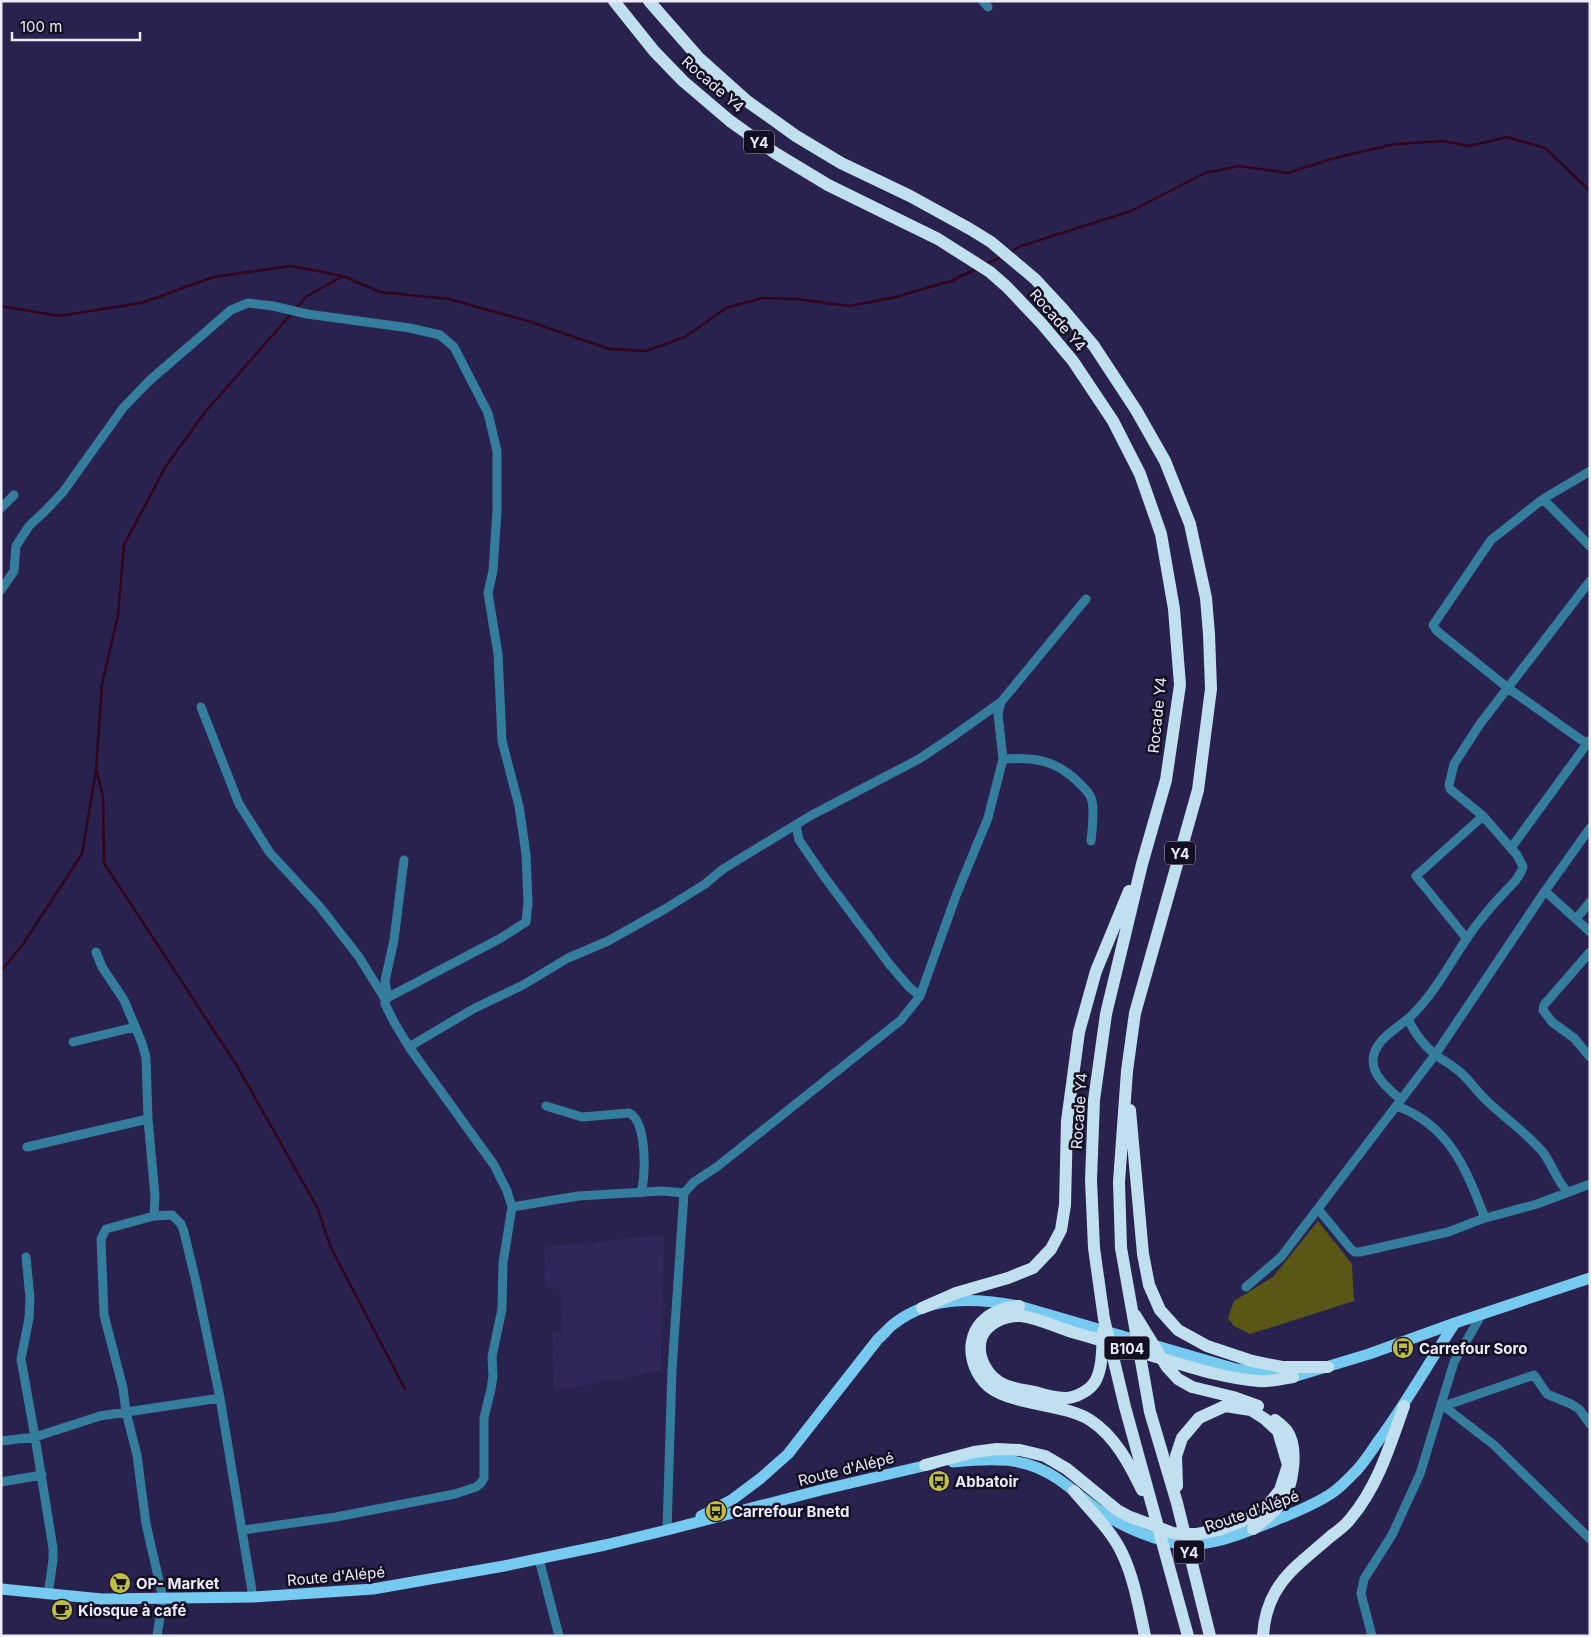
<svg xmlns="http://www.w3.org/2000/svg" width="1591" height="1637" font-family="Inter,sans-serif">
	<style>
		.built { fill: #30265a }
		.green { fill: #585716 }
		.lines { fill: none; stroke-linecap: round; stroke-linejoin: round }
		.stream { stroke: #32051f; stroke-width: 2.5 }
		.minor { stroke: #347d9c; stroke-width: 9 }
		.major { stroke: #76c9ef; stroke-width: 11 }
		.highway { stroke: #c1e0ef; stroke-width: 12 }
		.labels { text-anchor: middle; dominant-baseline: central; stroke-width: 5; stroke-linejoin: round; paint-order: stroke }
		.shield { fill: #120f23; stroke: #aba9bb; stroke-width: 1 }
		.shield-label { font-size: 14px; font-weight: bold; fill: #ecebfc }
		.street-label { font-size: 15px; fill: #ecebfc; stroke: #120f23 }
		.poi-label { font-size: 15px; font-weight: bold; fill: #ecebfc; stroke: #120f23; text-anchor: start }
	</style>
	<rect width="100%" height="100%" fill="#2a224e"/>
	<path class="built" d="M664,1235L661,1371L554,1391L552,1333L562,1332L560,1289L545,1288L544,1247Z"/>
	<path class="green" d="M1318,1221L1352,1264L1354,1301L1250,1334L1234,1326L1228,1318L1234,1301L1273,1277Z"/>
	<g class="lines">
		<path class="stream" d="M1010,252L1021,246L1131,211L1205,173L1239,166L1288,173L1334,158L1395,144L1443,141L1469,146L1507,137L1545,148L1590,191
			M986,264L1001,257
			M1,306L59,316L141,303L214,277L291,266L343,276L380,292L449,299L531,322L609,349L646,351L685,337L726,308L762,298L796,299L849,306L896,297L951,281L976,269
			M296,308L307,296L343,276
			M97,772L103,797L104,863L237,1066L317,1207L331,1248L405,1389
			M1,971L23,944L82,854L96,770L102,684L118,615L124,545L166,466L206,411L293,312"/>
		<path class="minor" d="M983,1L988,7
			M1543,499L1590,546
			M1,508L14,495
			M1,590L14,571L16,546L29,526L45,511L63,492L123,408L149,381L231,310L248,303L273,306L307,314L410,328L440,335L454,347L488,413L497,451V511L493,571L488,593L498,654L502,741L519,806L526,854L528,903L526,922L501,938L385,999V1004L394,1022L409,1047L494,1165L507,1191L512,1207L503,1263L502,1309L492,1357L493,1376L491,1389L484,1418V1478L481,1483L476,1487L455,1494L336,1517L243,1530
			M201,707L239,804L270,853L320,907L359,957L385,999
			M1587,744L1508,688L1437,631L1433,625L1491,540L1543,499L1590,471
			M1003,759C1034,757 1057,760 1079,783C1084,788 1091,794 1092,801C1094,810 1092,832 1091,841
			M796,825L799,840L823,875L890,965L909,987L920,996
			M1511,848L1589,741
			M1545,891L1590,932
			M1576,919L1590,902
			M1467,939L1416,876L1483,816
			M96,952L102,967L124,1000L142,1043L146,1058L148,1119L155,1196L154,1216
			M1590,952L1544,1005L1543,1010L1552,1022L1574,1038L1590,1057
			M388,998L385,981L394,940L404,860
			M1408,1019C1414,1032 1424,1046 1436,1055C1442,1060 1449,1063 1455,1068C1468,1077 1476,1091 1487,1101C1505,1118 1525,1132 1541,1150C1552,1162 1557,1183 1568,1192
			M73,1042L135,1027
			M409,1047L473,1009L523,985L568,958L608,941L665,909L705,884L723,869L810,816L919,759L952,737L1001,702L1086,599
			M1401,1100C1390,1090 1373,1077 1373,1061C1373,1039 1401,1027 1414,1013C1440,987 1455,952 1478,923C1486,913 1494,903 1503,894C1511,885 1519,879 1523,867L1517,855L1483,816L1450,789L1449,785L1454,764L1480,724L1590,581
			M546,1106L582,1117L629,1113C647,1121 646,1175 641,1193
			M1397,1106C1450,1126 1466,1169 1485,1218
			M27,1147L148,1119
			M512,1207L578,1196L662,1191L684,1193
			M1318,1209L1351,1249L1355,1252H1360L1448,1232L1482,1219L1537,1204L1590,1184
			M1246,1287L1281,1257L1435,1055L1545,891L1590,828
			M1441,1404L1494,1445L1590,1539
			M1444,1406L1534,1375L1547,1394L1571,1404L1579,1409L1590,1424
			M1,1441L35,1437L21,1359L29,1318L30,1298L26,1257
			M1,1482L42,1475
			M667,1530L672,1370L684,1193L694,1182L718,1166L901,1020L920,996L957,893L988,818L1003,759L998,714L1001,702
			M539,1559L559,1636
			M48,1595L53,1560V1548L35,1437L100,1416L220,1398
			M157,1636L163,1598L146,1524L137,1455L126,1412L123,1388L104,1315L101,1239L106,1229L154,1216L172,1215L181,1224L184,1232L196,1282L220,1398L253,1597
			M1372,1636L1361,1594L1364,1579L1392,1535L1420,1474L1454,1362L1482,1314"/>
		<path class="major" d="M953,1462C991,1458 1025,1456 1058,1479C1077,1492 1093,1508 1112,1519C1129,1529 1157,1541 1176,1543C1212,1549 1248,1531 1281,1518C1298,1511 1316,1504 1332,1493C1341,1487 1349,1478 1357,1470C1365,1461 1372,1450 1379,1440C1407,1402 1429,1362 1455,1323
			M701,1516L733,1499L761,1478L788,1454L878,1339C884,1334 889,1327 895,1323C932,1295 976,1298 1019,1306L1236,1369L1293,1377L1369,1354L1455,1323L1590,1278
			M1,1589L102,1599L253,1597L373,1589L504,1566L605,1545L667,1530L821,1490L932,1464"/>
		<path class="highway" d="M614,1L654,51L683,81L730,121L775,153L828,185L938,239L990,272L1007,287L1042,324L1073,361L1113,421L1140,474L1161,534L1174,609L1180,685L1166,780L1142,864L1106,1014L1094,1100L1091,1180L1094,1248L1104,1319L1125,1407L1188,1636
			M649,1L699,58L747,101L796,136L841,163L910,196L970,229L991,242L1035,279L1061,307L1094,346L1136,410L1165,461L1190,524L1206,598L1209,634L1211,689L1198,790L1135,1013L1127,1071L1119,1182L1121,1248L1150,1412L1177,1503L1210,1636
			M1130,1110L1143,1254L1149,1285L1160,1310L1178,1330L1207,1346L1252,1361L1282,1367H1328
			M1019,1306C1013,1307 1006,1307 1000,1310C968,1322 963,1357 984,1382C1004,1406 1062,1402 1090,1420C1115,1436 1130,1465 1142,1490
			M922,1308L956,1293L1008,1278L1033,1268L1051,1249L1061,1230L1065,1205L1067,1121L1079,1032L1096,971L1129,891
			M1135,1315L1167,1367L1178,1379L1192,1387L1233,1397L1258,1406
			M1103,1331C1102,1346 1103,1366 1096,1380C1091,1390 1076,1398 1065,1398C1055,1398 1044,1395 1035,1392C1026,1390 1014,1389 1005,1385C988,1378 976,1357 981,1339C986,1323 1006,1315 1021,1316C1038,1318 1056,1327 1072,1332C1104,1341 1135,1351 1167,1360C1197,1369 1228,1379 1259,1381C1271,1382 1282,1379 1293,1377
			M925,1465L974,1452L997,1449L1020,1450L1045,1456L1067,1469L1117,1510L1128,1516L1173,1533L1197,1534L1218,1530L1243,1521L1264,1510L1280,1490L1288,1465L1278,1431L1265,1419L1251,1410L1225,1406L1199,1418L1182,1438L1176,1456L1177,1486
			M1074,1491C1089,1509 1112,1531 1122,1553C1134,1578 1139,1608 1145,1636
			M1253,1529C1263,1521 1274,1513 1282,1502C1293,1486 1299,1448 1287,1431C1284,1427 1279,1423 1275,1420
			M1263,1636C1266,1584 1296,1567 1331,1536C1338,1531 1346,1525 1351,1518C1378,1486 1390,1445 1404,1406"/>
	</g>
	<defs>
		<g id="bus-disc" transform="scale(1.125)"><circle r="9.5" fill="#bfbe41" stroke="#120f23"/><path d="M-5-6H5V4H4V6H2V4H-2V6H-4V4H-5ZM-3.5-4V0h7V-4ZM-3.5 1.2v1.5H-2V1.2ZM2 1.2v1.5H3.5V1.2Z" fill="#111"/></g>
		<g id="supermarket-disc" transform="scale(1.125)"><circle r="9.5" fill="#bfbe41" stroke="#120f23"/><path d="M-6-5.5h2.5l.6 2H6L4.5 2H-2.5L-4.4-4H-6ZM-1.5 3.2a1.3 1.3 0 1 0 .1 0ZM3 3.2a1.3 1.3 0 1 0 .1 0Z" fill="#111"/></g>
		<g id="cafe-disc" transform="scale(1.125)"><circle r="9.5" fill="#bfbe41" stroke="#120f23"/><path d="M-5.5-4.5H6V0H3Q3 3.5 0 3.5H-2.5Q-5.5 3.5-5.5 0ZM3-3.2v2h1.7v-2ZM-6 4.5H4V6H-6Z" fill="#111"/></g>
	</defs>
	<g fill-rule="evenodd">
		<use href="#bus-disc" x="1403" y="1348"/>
		<use href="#bus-disc" x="939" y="1481"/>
		<use href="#bus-disc" x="716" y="1511"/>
		<use href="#supermarket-disc" x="120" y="1583"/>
		<use href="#cafe-disc" x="62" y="1610"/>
	</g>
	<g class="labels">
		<g class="shield">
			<rect x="744" y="130.5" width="30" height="23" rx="4"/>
			<rect x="1165" y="841.5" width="30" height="23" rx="4"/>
			<rect x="1104.5" y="1336.5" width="45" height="23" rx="4"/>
			<rect x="1174" y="1540.5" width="30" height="23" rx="4"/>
		</g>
		<g class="shield-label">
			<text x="759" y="142">Y4</text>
			<text x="1180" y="853">Y4</text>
			<text x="1127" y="1348">B104</text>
			<text x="1189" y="1552">Y4</text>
		</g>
		<g class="street-label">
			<text transform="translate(713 84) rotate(41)">Rocade Y4</text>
			<text transform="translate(1058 320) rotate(49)">Rocade Y4</text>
			<text transform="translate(1157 715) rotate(-84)">Rocade Y4</text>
			<text transform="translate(1079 1111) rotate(-86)">Rocade Y4</text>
			<text transform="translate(846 1469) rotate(-14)">Route d'Alépé</text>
			<text transform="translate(1252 1511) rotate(-19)">Route d'Alépé</text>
			<text transform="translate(336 1576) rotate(-5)">Route d'Alépé</text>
		</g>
		<g class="poi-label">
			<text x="1419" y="1348">Carrefour Soro</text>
			<text x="955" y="1481">Abbatoir</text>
			<text x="732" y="1511">Carrefour Bnetd</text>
			<text x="136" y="1583">OP- Market</text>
			<text x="78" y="1610">Kiosque à café</text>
		</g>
	</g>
	<rect width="1591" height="1637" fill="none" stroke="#ecebfc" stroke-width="5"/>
	<path d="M12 32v8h128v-8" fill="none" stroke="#ecebfc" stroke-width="2.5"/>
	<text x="20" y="32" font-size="15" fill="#ecebfc" stroke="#120f23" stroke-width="4" paint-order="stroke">100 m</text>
</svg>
